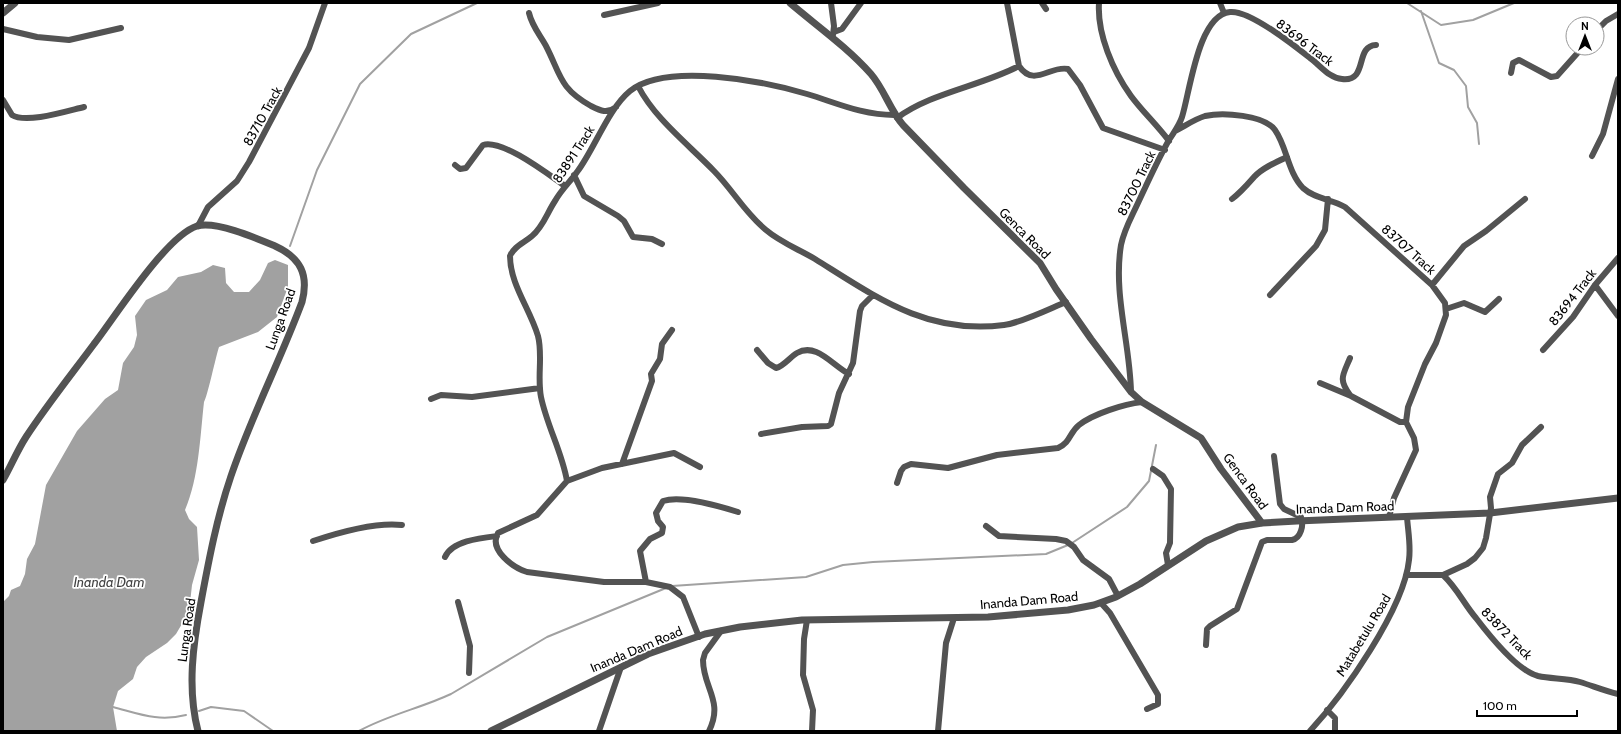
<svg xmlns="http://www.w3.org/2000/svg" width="1621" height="734" font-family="Cabin,sans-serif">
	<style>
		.water { fill: #a1a1a1 }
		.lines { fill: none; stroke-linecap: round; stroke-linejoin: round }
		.stream { stroke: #a1a1a1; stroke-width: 2 }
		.minor { stroke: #535353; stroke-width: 6 }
		.tertiary { stroke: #535353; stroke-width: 7 }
		.labels { text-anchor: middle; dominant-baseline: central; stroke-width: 3.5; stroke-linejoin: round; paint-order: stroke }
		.street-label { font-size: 13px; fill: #000; stroke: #fff }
		.water-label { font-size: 14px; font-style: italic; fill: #424242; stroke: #fff }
	</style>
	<rect width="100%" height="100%" fill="#fff"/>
	<path class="water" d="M275,260L288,265V287L277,317L258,332L219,347C216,356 207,398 204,402C200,437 199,477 185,510L189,519L197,527L199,560L192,585L189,612L176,634L167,643L146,657L137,667L133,679L118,691L113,707L117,731H3V602L9,596L11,590L20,586L25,574L27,559L35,544L46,485L77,431L105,399L118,390L123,363L134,347L137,335L135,316L146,300L167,290L178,277L201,272L213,265L225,268L226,283L234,292H249L260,280L268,263Z"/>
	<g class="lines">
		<path class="stream" d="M1407,3L1441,25L1473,20L1514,3
			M1421,11L1439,63L1454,70L1466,86L1468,107L1477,123L1479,144
			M290,246L317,170L360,84L411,34L477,3
			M1072,543L1127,507L1149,481L1156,445
			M672,586L806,577L843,565L873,562L1046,554L1068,545
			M113,707C140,714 158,722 186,715
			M199,711L211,707L244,711L273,731
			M359,731C388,715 421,708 451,694L547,637L666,588"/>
		<path class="minor" d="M831,3L834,26L833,35
			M1007,3L1019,66C1034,88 1050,65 1068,69L1080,85L1103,128L1165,150
			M1042,3L1046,9
			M1099,3C1097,34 1113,71 1131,96C1142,111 1157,125 1169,141
			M1220,3L1224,13
			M529,13C532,26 540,35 546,46C561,75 559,88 591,106C601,111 607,114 616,107
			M604,15L658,3
			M3,29L37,37L69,40L121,28
			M1597,30L1606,21L1618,14
			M834,32L842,29L861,3
			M1511,73L1513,63L1519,60L1551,77L1557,76L1582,48
			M638,86C655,119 688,144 714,171C732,189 745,213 766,230C780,242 798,249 815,259C876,297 927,335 1004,325C1021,323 1049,309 1066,302
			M3,100L12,115C26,124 67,111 84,107
			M897,118C930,93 981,86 1019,66
			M1175,131C1185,126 1195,119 1205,116C1223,112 1264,115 1275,130C1287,147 1288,173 1303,188C1315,199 1331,199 1345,207L1432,285L1445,303L1446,315L1436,343L1425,364L1408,407L1406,422L1414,438L1416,450L1394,498L1389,517
			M1592,156L1603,134L1618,79
			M455,165L460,169L466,168L483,145C503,139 549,175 565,186
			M574,175L584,196L618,216L624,221L633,237L652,239L662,244
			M1232,199C1241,192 1247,185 1254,177C1262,168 1276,162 1287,157
			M198,226L208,207L237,181L249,162L309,48L325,3
			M1432,285L1464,246L1486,231L1525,199
			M1595,285L1618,316
			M1270,295L1316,246L1325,230L1328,199
			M1446,309L1464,303L1485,312L1499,299
			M757,350L768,363L776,368C784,366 790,357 797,353C816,342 832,365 849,374
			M1543,350L1573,317L1595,285L1618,258
			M1350,358C1343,375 1338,379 1350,395
			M1320,383L1351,396L1400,422H1406
			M1131,392C1130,343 1113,294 1121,245C1124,230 1131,218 1137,205C1147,184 1157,161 1169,140C1174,132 1179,126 1182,117C1190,92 1198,15 1230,12C1249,10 1295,46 1310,58C1321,66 1329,78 1342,79C1369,82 1354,46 1376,45
			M431,399L441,395L472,397L540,388
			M761,434L802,427L828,426L831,424L839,393L853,363L860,311L862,306L873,295
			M622,464L652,381L651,374L660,359L662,344L672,330
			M1153,469L1163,476L1171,489L1170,543L1166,553L1168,565
			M567,481C562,452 547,426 541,397C537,377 543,355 538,336C530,309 510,284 510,256C514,246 524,243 532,236C543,227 547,213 555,201C561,190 570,182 577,172C594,150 608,109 630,91C666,62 764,81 807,94C837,103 862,115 894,115
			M897,483L901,471L904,467L911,464L948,468L997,455L1058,448C1071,442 1069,433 1079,425C1093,414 1124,404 1142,402
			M986,526L999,536L1056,539L1066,541L1074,547L1083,560L1109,579L1118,596
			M313,541C337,533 377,522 402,525
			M445,557C452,541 480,538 497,536
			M1406,575H1443L1467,564L1475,558L1483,548L1486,538L1491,508L1490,497L1498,474L1512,463L1522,445L1541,427
			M1443,575C1457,588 1464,604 1476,618C1489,635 1518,671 1538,676C1552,679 1567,678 1580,682C1593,686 1605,691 1618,694
			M646,582L640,551L650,539L662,533L663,527L658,521L656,513L663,501C681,495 719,506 738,512
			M458,602L470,646L469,673
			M1101,603L1110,613L1158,695V704L1147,709
			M807,620L804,639L803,675L813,710L812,731
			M699,637L683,597L670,587L646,582H604L527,572C514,568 488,550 498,533L537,515L567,481L602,468L674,453L700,467
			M1206,645L1207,629L1210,626L1237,609L1262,542L1267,540H1292C1301,538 1304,525 1301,517L1284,509L1280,504L1274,456
			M1327,710L1335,718V731
			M599,731L621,667
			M709,731C724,701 703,688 703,660L705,653L721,631
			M938,731L946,643L954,618
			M1310,731C1344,694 1404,609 1409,560C1411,546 1408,531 1407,517"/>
		<path class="tertiary" d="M790,3C817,26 847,47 871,74C884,89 890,110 903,125L964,188L1040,263L1056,289L1091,339L1131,392L1142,402L1201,438L1221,469L1262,523
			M3,13L15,3
			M3,480C11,466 17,451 26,437C47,405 71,375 94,344C115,317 166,236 197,226C217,221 256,238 275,246C301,258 309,275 302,302C280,361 251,417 231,476C217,517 209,559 201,602C193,644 187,689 198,731
			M491,731L648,654L705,634L740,627L802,620L988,617L1068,610L1094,605L1116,597L1140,584L1206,541L1238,527L1262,523L1297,521L1490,513L1618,498"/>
	</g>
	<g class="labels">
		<g class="street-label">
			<text transform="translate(1305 42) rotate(37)">83696 Track</text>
			<text transform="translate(262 116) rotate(-61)">83710 Track</text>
			<text transform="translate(573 154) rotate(-57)">83891 Track</text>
			<text transform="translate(1136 183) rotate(-64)">83700 Track</text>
			<text transform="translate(1025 233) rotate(45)">Genca Road</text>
			<text transform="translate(1409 249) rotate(42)">83707 Track</text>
			<text transform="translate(1572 297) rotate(-52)">83694 Track</text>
			<text transform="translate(280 319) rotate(-70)">Lunga Road</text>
			<text transform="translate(1246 481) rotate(54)">Genca Road</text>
			<text transform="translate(1345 507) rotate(-2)">Inanda Dam Road</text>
			<text transform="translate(1029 600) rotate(-5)">Inanda Dam Road</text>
			<text transform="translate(186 630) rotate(-82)">Lunga Road</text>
			<text transform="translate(1507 633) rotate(46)">83872 Track</text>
			<text transform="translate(1363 635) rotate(-59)">Matabetulu Road</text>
			<text transform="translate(636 649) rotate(-23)">Inanda Dam Road</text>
		</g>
		<g class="water-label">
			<text x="109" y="582">Inanda Dam</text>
		</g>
	</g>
	<rect width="1621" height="734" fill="none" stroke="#000000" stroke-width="8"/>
	<g transform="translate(1585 36)"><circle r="19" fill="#ffffff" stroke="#999999"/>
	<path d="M0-3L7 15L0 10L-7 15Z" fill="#000000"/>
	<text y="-6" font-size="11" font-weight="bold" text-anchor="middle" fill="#000000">N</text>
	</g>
	<path d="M1477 710v6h100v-6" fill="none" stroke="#000000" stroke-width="2"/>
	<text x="1483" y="710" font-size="12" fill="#000000" stroke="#ffffff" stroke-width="3" paint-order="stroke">100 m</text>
</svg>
